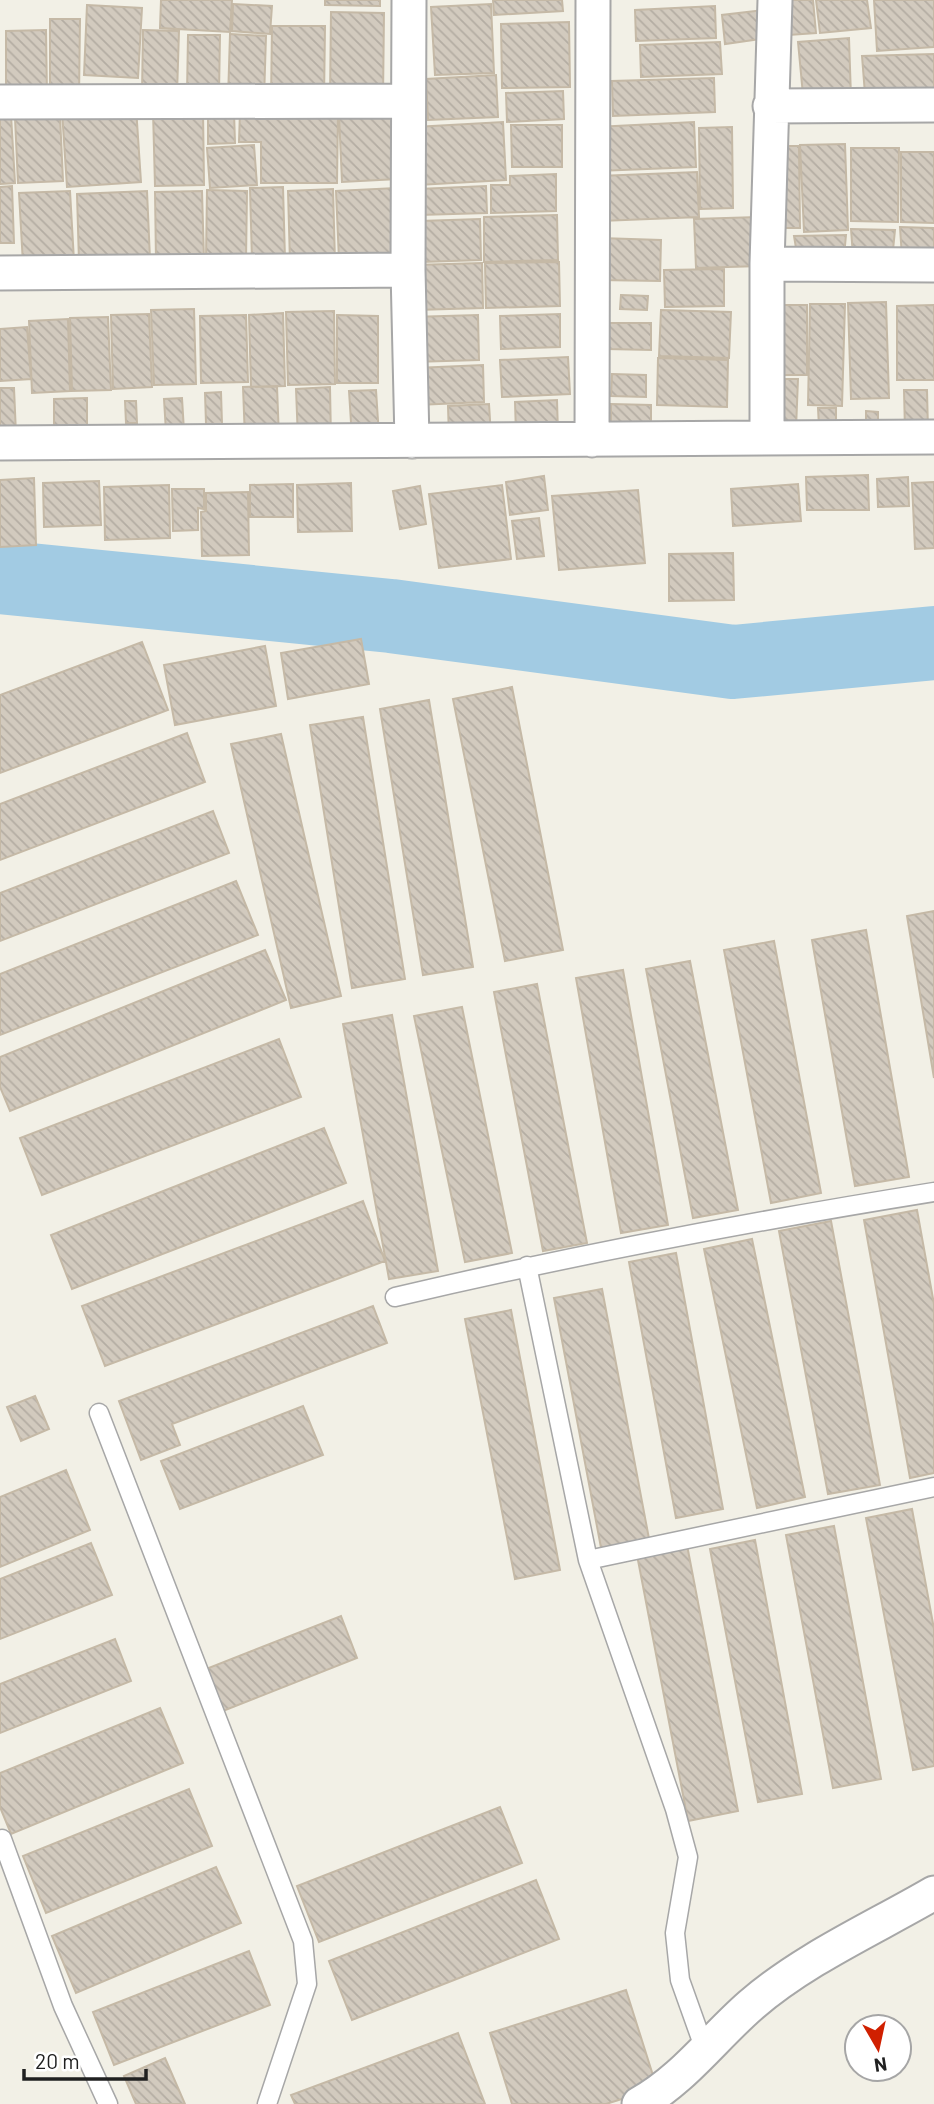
<svg xmlns="http://www.w3.org/2000/svg" width="934" height="2104" font-family="Barlow,sans-serif">
	<style>
		.lines { fill: none; stroke-linecap: round; stroke-linejoin: round }
		.river { stroke: #a2cbe3; stroke-width: 74 }
		.building { fill: url(#building-back-hatch); stroke: #c5b9a6; stroke-width: 2 }
		.service-casing { stroke: #a7a7a7; stroke-width: 21 }
		.minor-casing { stroke: #a7a7a7; stroke-width: 37 }
		.service { stroke: #fff; stroke-width: 18 }
		.minor { stroke: #fff; stroke-width: 33 }
	</style>
	<defs>
		<pattern id="building-back-hatch" width="6" height="6" patternUnits="userSpaceOnUse" patternTransform="scale(1.75)"><rect width="6" height="6" fill="#d2cabe"/><path d="M-1 5l2 2M0 0l6 6M5-1l2 2" fill="none" stroke="#b4ada3"/></pattern>
	</defs>
	<rect width="100%" height="100%" fill="#f2f0e6"/>
	<g class="lines">
		<path class="river" d="M0,577L391,616L733,662L934,643"/>
	</g>
	<path class="building" d="M161,0H232L230,32L160,28Z
		M325,0H380V6L325,5Z
		M493,0H562L563,11L494,15Z
		M787,0H813L816,33L789,35Z
		M816,0H867L871,28L820,33Z
		M874,0H934V47L877,51Z
		M233,4L272,6L270,34L232,31Z
		M491,4L494,73L435,75L431,7Z
		M87,5L142,8L138,78L84,75Z
		M715,6L716,38L636,41L635,10Z
		M764,10L768,38L725,44L722,15Z
		M331,12L384,13L383,99H330Z
		M50,19H80L79,98H50Z
		M569,22L570,87L502,88L501,24Z
		M272,26H325L324,100H271Z
		M46,30L47,97L6,98V31Z
		M143,30L179,31L177,94H142Z
		M230,34L266,36L264,99H228Z
		M188,35H220L219,94H187Z
		M849,38L851,97L803,95L798,42Z
		M720,42L722,74L641,77L640,45Z
		M934,54V97L865,94L862,56Z
		M496,75L498,117L428,120L426,79Z
		M714,78L715,112L613,116L612,81Z
		M563,91L564,119L507,122L506,93Z
		M136,107L141,182L67,187L62,111Z
		M203,110L204,185L155,186L153,111Z
		M240,111L338,113L337,183H261V142H239Z
		M208,112H234L235,143L208,144Z
		M394,112L398,179L342,182L339,115Z
		M11,115L15,183L0,184V116Z
		M60,116L63,181L18,183L15,118Z
		M503,122L506,180L418,185L415,127Z
		M694,122L696,167L598,171L596,127Z
		M511,125H562V167H512Z
		M732,127L733,208L700,209L699,128Z
		M845,144L848,230L804,232L800,145Z
		M254,145L257,185L210,188L207,148Z
		M777,146H799L800,228H778Z
		M851,148H899L898,222L851,221Z
		M901,152H934V223L901,222Z
		M697,172L699,217L601,221L599,176Z
		M556,174V211L491,213V185H510V176Z
		M12,186L14,243H0V187Z
		M486,186L487,213L419,215V189Z
		M283,187L285,259L252,261L250,188Z
		M396,188L399,257L339,260L336,191Z
		M333,189L335,262L290,263L288,191Z
		M207,190L247,191L246,261L206,260Z
		M70,191L74,261L23,264L19,193Z
		M147,191L150,259L79,262L77,194Z
		M202,191L204,260L156,261L155,192Z
		M557,215L558,260L484,262V217Z
		M758,217L760,266L696,268L694,219Z
		M480,219L481,260L421,262L420,221Z
		M900,227L934,228V258H902Z
		M851,229L895,230L892,260L853,256Z
		M846,235L844,256L797,254L794,236Z
		M600,238L661,240L660,281L599,280Z
		M559,262L560,306L486,308L485,263Z
		M482,263L483,308L416,310L415,265Z
		M724,269V306L665,307L664,270Z
		M621,295L648,296L647,310L620,309Z
		M886,302L889,398L851,399L848,303Z
		M810,304H845L842,406L808,405Z
		M776,305H807V375H777Z
		M934,305V380H897V306Z
		M194,309L196,384L154,385L151,310Z
		M661,310L731,312L729,358L659,356Z
		M334,311L335,384L288,385L286,312Z
		M283,313L285,386L251,387L249,315Z
		M149,314L152,387L113,389L111,315Z
		M560,314V347L501,349L500,316Z
		M246,315L248,382L201,383L200,316Z
		M337,315L378,316V383H337Z
		M478,315L479,360L413,362L411,317Z
		M108,317L111,390L72,391L70,318Z
		M68,319L70,391L32,393L29,321Z
		M608,323H651V350L607,349Z
		M27,327L31,379L0,381V329Z
		M568,357L570,394L502,397L500,360Z
		M658,358L728,360L727,407L657,405Z
		M483,365L484,402L417,405L416,368Z
		M612,374L646,375V397L611,396Z
		M785,379H798L796,429H783Z
		M277,386L279,438L245,439L243,387Z
		M330,387L331,439L298,440L296,389Z
		M0,388H14L16,434H0Z
		M376,390L379,436L352,438L349,391Z
		M904,390H927L928,430L905,431Z
		M221,392L222,424H206L205,393Z
		M87,398V426H54V399Z
		M182,398L184,431L166,432L164,399Z
		M557,400L558,433L516,434L515,402Z
		M125,401H136L137,423H126Z
		M489,404L491,436L449,438L448,406Z
		M611,404L651,405V432L611,430Z
		M818,408H836V427H819Z
		M866,411L878,412V430L866,429Z
		M868,475L869,510H807L806,477Z
		M544,476L548,510L510,515L506,482Z
		M908,477L909,506L878,507L877,479Z
		M34,478L36,545L0,547V480Z
		M99,481L101,525L44,527L43,483Z
		M934,482V548L915,549L912,483Z
		M351,483L352,531L298,532L297,485Z
		M293,484V517H250V485Z
		M798,484L801,521L733,526L731,489Z
		M169,485L170,538L105,540L104,487Z
		M502,485L511,559L439,568L429,494Z
		M420,486L426,524L400,529L393,491Z
		M172,489H204V509L198,508V530L173,531Z
		M638,490L645,563L559,570L552,496Z
		M248,492L249,555L202,556L201,512L206,511V493Z
		M539,518L544,556L517,559L512,521Z
		M733,553L734,600L669,601V554Z
		M361,639L369,684L288,699L281,653Z
		M142,642L168,710L0,773V695Z
		M265,646L276,706L175,725L164,665Z
		M512,687L563,950L505,961L453,699Z
		M429,700L473,967L423,975L380,709Z
		M363,717L405,979L352,988L310,725Z
		M187,733L205,782L0,860V804Z
		M281,734L341,996L291,1008L231,744Z
		M213,811L229,853L0,941V893Z
		M236,881L258,935L0,1035V974Z
		M934,911V1078L907,916Z
		M866,930L909,1177L855,1186L812,940Z
		M774,941L821,1193L771,1203L724,950Z
		M265,950L286,1000L10,1111L0,1087V1057Z
		M690,961L738,1210L693,1218L646,969Z
		M623,970L668,1225L621,1233L576,978Z
		M537,984L587,1243L543,1251L494,992Z
		M462,1007L512,1253L465,1262L414,1016Z
		M392,1015L438,1271L389,1279L343,1024Z
		M279,1039L301,1097L42,1195L20,1138Z
		M324,1128L346,1183L72,1289L51,1235Z
		M363,1201L385,1261L105,1366L82,1306Z
		M917,1210L934,1304V1473L910,1478L864,1220Z
		M831,1221L880,1485L828,1494L779,1231Z
		M752,1239L805,1497L757,1508L704,1249Z
		M676,1253L723,1509L676,1518L629,1262Z
		M602,1289L650,1544L602,1553L554,1298Z
		M373,1306L387,1343L172,1424L180,1445L141,1460L119,1401Z
		M511,1310L560,1570L515,1579L465,1319Z
		M35,1396L49,1429L21,1441L7,1407Z
		M303,1406L323,1455L180,1509L161,1461Z
		M66,1470L90,1530L0,1567V1497Z
		M912,1509L934,1629V1766L913,1770L866,1518Z
		M834,1526L881,1779L833,1788L786,1535Z
		M755,1540L802,1794L758,1802L710,1549Z
		M91,1543L112,1595L0,1639V1579Z
		M687,1545L738,1811L688,1821L637,1555Z
		M341,1616L357,1658L223,1711L206,1669Z
		M115,1639L131,1681L0,1733V1684Z
		M160,1708L183,1763L11,1834L0,1807V1773Z
		M189,1789L212,1846L46,1913L23,1856Z
		M500,1807L522,1863L319,1942L297,1886Z
		M216,1867L241,1923L76,1993L52,1936Z
		M536,1880L559,1939L352,2020L329,1961Z
		M249,1951L270,2005L114,2065L93,2012Z
		M626,1990L657,2088L606,2104H512L490,2033Z
		M458,2033L485,2104H295L291,2095Z
		M165,2058L185,2104H136L124,2076Z"/>
	<g class="lines">
		<g class="service-casing">
			<path id="service" d="M527,1266L588,1560L675,1809L688,1857L675,1933L680,1980L705,2050
				M395,1297C574,1255 753,1221 934,1192
				M99,1413L303,1941L307,1984L267,2104
				M588,1560L934,1487
				M2,1839L63,2006L108,2104"/>
		</g>
		<g class="minor-casing">
			<path id="minor" d="M409,0L408,270L412,441
				M0,102L407,101
				M770,106L934,105
				M767,264L934,265
				M0,273L408,270
				M767,437V264L775,0
				M592,440L593,0
				M0,443L934,437
				M639,2104C683,2080 714,2037 751,2005C804,1959 874,1928 934,1893"/>
		</g>
		<use href="#service" class="service"/>
		<use href="#minor" class="minor"/>
	</g>
	<g transform="translate(878 2048) rotate(171)"><circle r="33" fill="#ffffff" stroke="#a6a6a6" stroke-width="2"/>
	<path d="M0-5L12 26L0 18L-12 26Z" fill="#d02000"/>
	<text y="-10" font-size="19" font-weight="bold" text-anchor="middle" fill="#202020">N</text>
	</g>
	<path d="M24 2069v10h122v-10" fill="none" stroke="#202020" stroke-width="3.5"/>
	<text x="35" y="2069" font-size="21" fill="#202020" stroke="#ffffff" stroke-width="5" paint-order="stroke">20 m</text>
</svg>
